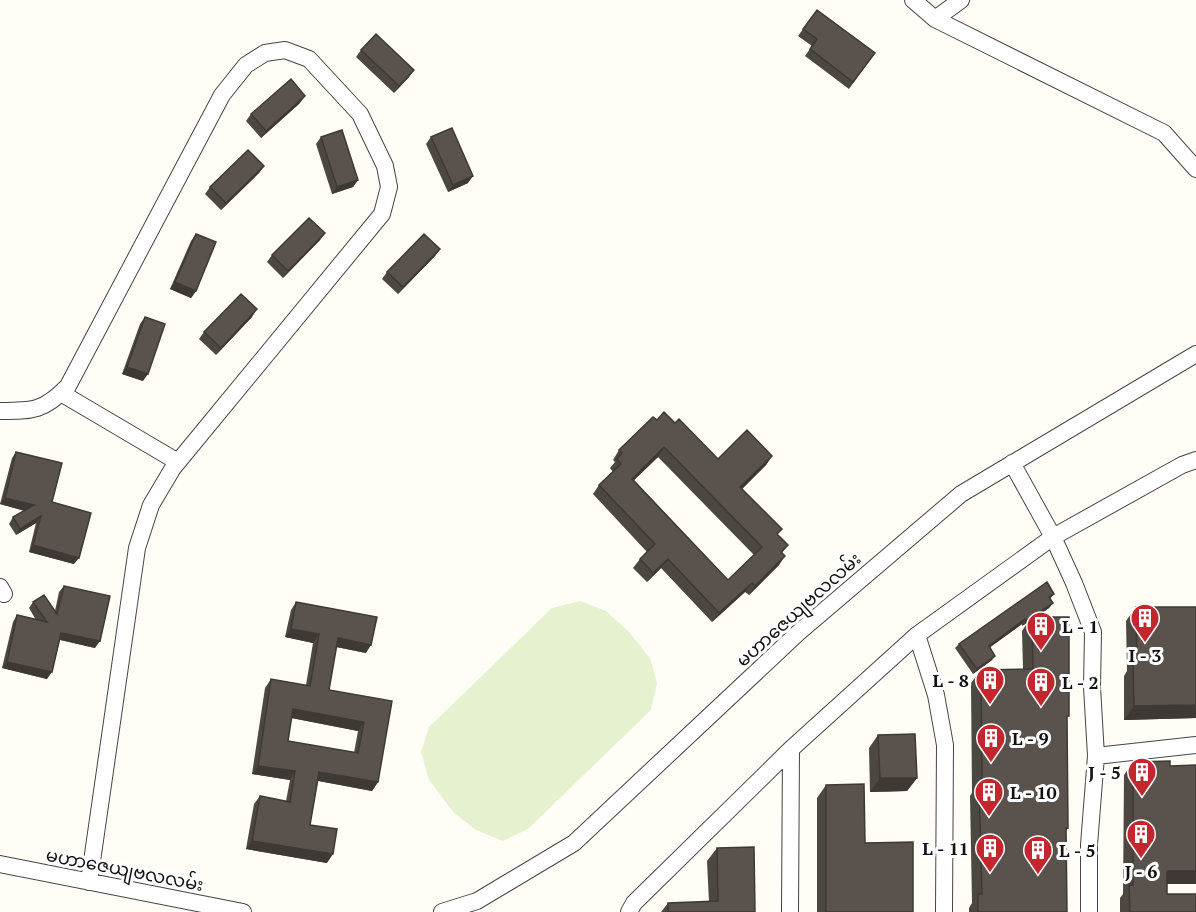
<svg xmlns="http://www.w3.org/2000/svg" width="1196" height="912" font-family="'PT Serif','Noto Sans Myanmar',serif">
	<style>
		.pitch { fill: #e6f2cf }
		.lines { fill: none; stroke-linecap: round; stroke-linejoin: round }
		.street-casing { stroke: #444; stroke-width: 18 }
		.street { stroke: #fff; stroke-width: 16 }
		.wall { fill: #4d4742; fill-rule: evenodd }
		.shaded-wall { fill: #3f3936 }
		.building { fill: #5a524d; stroke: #3f3936; stroke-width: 1.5; fill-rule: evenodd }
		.labels { text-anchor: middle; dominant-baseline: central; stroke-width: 6; stroke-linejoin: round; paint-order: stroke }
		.street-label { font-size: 18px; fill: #111; stroke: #fff }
		.poi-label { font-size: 18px; font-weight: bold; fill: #111; stroke: #fff; text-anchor: start }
	</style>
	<rect width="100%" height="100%" fill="#fffdf5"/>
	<path class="pitch" d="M580,601L606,611L628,631L650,658L657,683L651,710L528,829L503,841L476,830L454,813L429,780L421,752L429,727L552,608Z"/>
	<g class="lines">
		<g class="street-casing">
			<path id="street" d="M913,0L935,19L1164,133L1196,169
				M935,19L961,0
				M61,393L178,462
				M0,411C33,411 44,411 68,386L222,95L246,65L265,53L285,50L309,59L360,114L385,166L389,187L382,214L173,468L151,505L137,548L89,882
				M1012,463L1053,537L1074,583L1093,632L1092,687L1096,756L1089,845V912
				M0,587L4,594
				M917,635L936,695L945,745L944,912
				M1096,756L1196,745
				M0,864L243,912
				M442,912L477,901L574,843L798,633L961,494L1196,354
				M629,912L634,903L791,749L917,635L1053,537L1182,465L1196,460
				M790,912L791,749"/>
		</g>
		<use href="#street" class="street"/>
	</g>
	<path class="wall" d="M817,10L875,53L849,89L805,56L812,46L798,36Z
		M361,50L409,77L394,93L356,57Z
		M300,103L261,138L246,121L251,114Z
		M321,137L358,180L353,187L332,194L316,144Z
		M431,137L468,183L448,192L426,144Z
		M264,166L259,173L221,210L205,194L210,187Z
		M325,233L320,240L283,278L267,262L272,255Z
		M196,234V291L191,298L170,289L191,241Z
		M440,249L435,256L398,294L382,279L387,272Z
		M145,317L143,381L122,374L140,324Z
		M252,317L216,355L199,339L204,332Z
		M657,420L675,423L718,459L772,456L766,465L742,489L778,535L788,545L782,553L779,565L749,595L745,592L712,622L661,568L647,582L633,568L640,559L647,552L593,494L599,485L613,472L610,468L615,462L613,460L619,450ZM658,457L754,555L728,580L634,480Z
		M16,452L52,502L74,564L29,552L36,523L16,535L9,524L13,517L25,511L0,504L12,458Z
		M64,586L95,648L60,640L47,679L2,668L13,622L17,615L36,620L29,608L33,602L55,611L59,592Z
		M1054,594L1050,599L1053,603L1049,608L1036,617L1067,720L1068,828L1066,831L1067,912H969V908L972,903L970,796L972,793L971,683L981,670L1023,669L1022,631L1028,622L1022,626V624L990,647L992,660L973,674L955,648L959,644Z
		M296,602L366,653L336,647L329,690L392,701L378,782L372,791L318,781L310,825L327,863L246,849L254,804L260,796L286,801L290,780L252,774L265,688L271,679L306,685L313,643L285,637L291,610ZM291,718L358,731L354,753L288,741Z
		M1136,607L1196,718L1124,720V676L1127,671L1126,621Z
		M878,735L917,778L907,791L870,792L869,748Z
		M1133,762L1170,766L1196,884H1167V894L1196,912H1120V898L1123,894L1124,775Z
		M826,785L865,843L913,912H817V798Z
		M717,848L755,912H661L668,903L709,902L707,861Z"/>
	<path class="shaded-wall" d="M414,70L409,77L394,93L399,86Z
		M305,96L300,103L261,138L266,131Z
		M264,166L259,173L221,210L226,203Z
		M473,176L468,183L448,192L453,185Z
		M358,180L353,187L332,194L337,187Z
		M325,233L320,240L283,278L288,271Z
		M440,249L435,256L398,294L403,287Z
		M175,282L196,291L191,298L170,289Z
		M257,309L252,317L216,355L221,348Z
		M127,367L148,374L143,381L122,374Z
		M664,447L658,457L626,488L632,479Z
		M772,456L766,465L734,497L740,487Z
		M5,498L34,505L29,512L0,504Z
		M41,516L36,523L16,535L20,529Z
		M33,545L79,558L74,564L29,552Z
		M785,556L779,565L749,595L755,586Z
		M668,559L661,568L647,582L653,573Z
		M752,583L745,592L712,622L719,613Z
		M1053,603L1049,608L1032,620V617Z
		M1032,617L1028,622L1022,626L1026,621Z
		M1025,619L1022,624L985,651L989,646Z
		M291,629L319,634L313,643L285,637Z
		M61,633L100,641L95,648L57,639Z
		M338,638L371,645L366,653L332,646Z
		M995,656L992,660L973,674L977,669Z
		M7,662L52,672L47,679L2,668Z
		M1196,705V718L1124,720L1134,706Z
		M293,709L364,722L358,731L287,717Z
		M258,766L295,771L290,780L252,774Z
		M319,772L378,782L372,791L314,780Z
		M880,778H917L907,791L870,792Z
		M252,841L333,854L327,863L246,849Z
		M1167,871H1196V884H1157Z"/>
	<path class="building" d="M817,10L875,53L853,82L810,49L817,39L803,29Z
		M376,34L414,70L399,86L361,50Z
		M291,79L305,96L266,131L251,114Z
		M452,128L473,176L453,185L431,137Z
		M342,130L358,180L337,187L321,137Z
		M248,150L264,166L226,203L210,187Z
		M309,218L325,233L288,271L272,255Z
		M196,234L216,242L196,291L175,282Z
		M424,234L440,249L403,287L387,272Z
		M241,294L257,309L221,348L204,332Z
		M145,317L165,324L148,374L127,367Z
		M664,412L675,423L679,419L718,459L747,430L772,456L740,487L782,529L777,534L788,545L781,552L785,556L755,586L752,583L719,613L668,559L653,573L640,559L655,544L599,485L621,464L617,459L622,453L619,450L653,417L657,420ZM664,447L762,547L728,580L632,479Z
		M16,452L62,463L52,502L91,513L79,558L33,545L41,516L20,529L13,517L34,505L5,498Z
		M1047,582L1054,594L1049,597L1053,603L1026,621L1025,619L989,646L995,656L977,669L959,644Z
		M64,586L110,596L100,641L61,633L52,672L7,662L17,615L47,622L33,602L44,595L57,614Z
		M296,602L377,617L371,645L338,638L329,690L392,701L378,782L319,772L310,825L337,829L333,854L252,841L260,796L290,802L295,771L258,766L271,679L310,686L319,634L291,629ZM293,709L364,722L358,753L288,741Z
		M1136,607H1196V705L1134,706L1133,662H1137Z
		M1032,617H1069V716H1067L1068,828H1066L1067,912H978V894H982L979,783H982L981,670L1033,669Z
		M915,734L917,778H880L878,735Z
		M1170,761V766L1196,765V871H1167V894H1196V912H1130L1129,885H1133V762Z
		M864,784L865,843L913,842V912H826V785Z
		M754,847L755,912H668V903L718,901L717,848Z"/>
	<defs>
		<g id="building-pin" transform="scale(1.5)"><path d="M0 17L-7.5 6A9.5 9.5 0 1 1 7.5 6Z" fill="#c4262e" stroke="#fff"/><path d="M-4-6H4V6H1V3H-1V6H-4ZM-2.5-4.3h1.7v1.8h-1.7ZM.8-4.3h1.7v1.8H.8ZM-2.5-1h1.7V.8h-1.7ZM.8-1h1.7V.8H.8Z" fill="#fff"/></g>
	</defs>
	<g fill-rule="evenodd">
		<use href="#building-pin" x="1145" y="618"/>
		<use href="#building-pin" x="1041" y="626"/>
		<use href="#building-pin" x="990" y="680"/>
		<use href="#building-pin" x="1041" y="682"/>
		<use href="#building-pin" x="991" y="738"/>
		<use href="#building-pin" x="1142" y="772"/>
		<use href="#building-pin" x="989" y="792"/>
		<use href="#building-pin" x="1141" y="834"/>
		<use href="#building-pin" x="990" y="848"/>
		<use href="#building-pin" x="1038" y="850"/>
	</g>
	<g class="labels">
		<g class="street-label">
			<text transform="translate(798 609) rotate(-42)">မဟာဇေယျဗလလမ်း</text>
			<text transform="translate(125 869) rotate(11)">မဟာဇေယျဗလလမ်း</text>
		</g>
		<g class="poi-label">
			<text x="1062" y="626">L - 1</text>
			<text x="1145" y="655" text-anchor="middle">I - 3</text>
			<text x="969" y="680" text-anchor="end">L - 8</text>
			<text x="1062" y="682">L - 2</text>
			<text x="1012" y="738">L - 9</text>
			<text x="1121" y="772" text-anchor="end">J - 5</text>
			<text x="1010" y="792">L - 10</text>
			<text x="969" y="848" text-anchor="end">L - 11</text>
			<text x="1059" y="850">L - 5</text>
			<text x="1141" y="871" text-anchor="middle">J - 6</text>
		</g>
	</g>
</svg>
